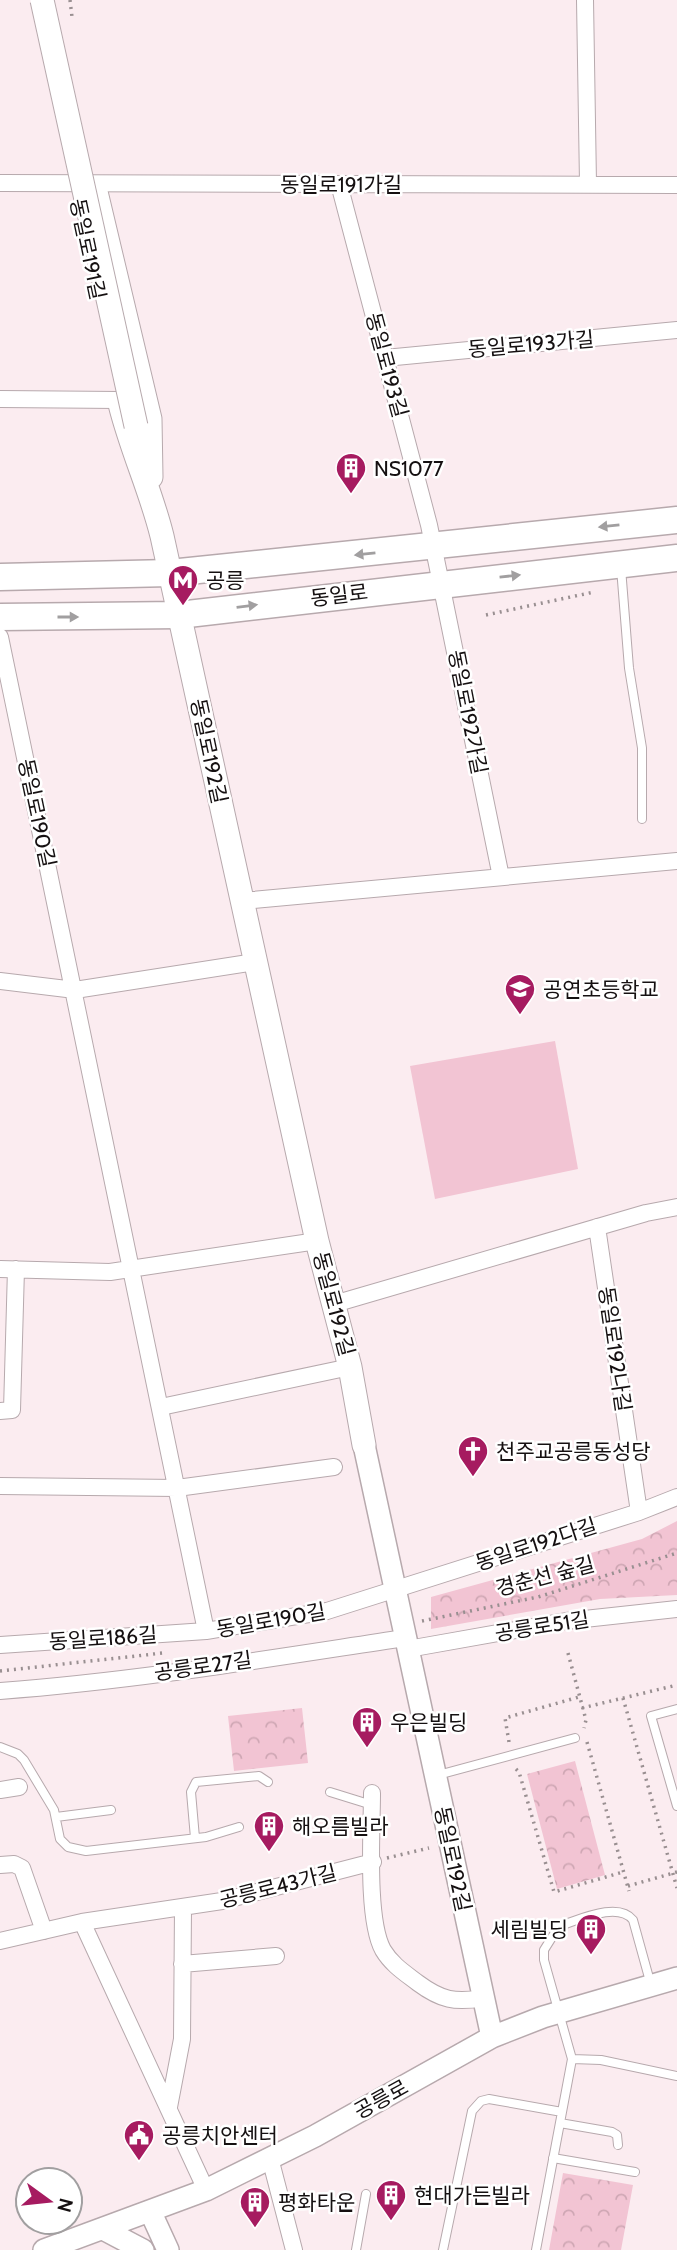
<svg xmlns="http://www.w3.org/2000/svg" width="677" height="2250" font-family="Cabin,'Noto Sans KR',sans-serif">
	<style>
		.park { fill: url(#park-crowns) }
		.pitch { fill: #f2c4d3 }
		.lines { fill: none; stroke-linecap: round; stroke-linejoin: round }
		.service-casing { stroke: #b7a9ad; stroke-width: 10 }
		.minor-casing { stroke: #b7a9ad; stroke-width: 18 }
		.tertiary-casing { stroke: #b7a9ad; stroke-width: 24 }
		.secondary-casing { stroke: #b7a9ad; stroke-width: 25 }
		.primary-casing { stroke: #b7a9ad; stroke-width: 29 }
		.path { stroke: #998f91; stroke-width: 3.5; stroke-dasharray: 2 5; stroke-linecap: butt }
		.service { stroke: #fff; stroke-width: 8 }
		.minor { stroke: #fff; stroke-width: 16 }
		.tertiary { stroke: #fff; stroke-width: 21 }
		.secondary { stroke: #fff; stroke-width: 23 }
		.primary { stroke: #fff; stroke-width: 26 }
		.secondary-bridge-casing { stroke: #b7a9ad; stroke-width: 25; stroke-linecap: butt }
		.secondary-bridge { stroke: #fff; stroke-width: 23 }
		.oneway { fill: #a19fa0 }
		.labels { text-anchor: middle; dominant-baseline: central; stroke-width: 5; stroke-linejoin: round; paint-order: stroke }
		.street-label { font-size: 21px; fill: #151011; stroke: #fff }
		.poi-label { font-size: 21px; fill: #151011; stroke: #fff; text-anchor: start }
	</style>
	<defs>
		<pattern id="park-crowns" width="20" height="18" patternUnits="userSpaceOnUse" patternTransform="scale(1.75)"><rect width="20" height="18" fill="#f2c4d3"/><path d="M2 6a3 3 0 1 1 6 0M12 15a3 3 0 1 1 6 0" fill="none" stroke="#cfa7b4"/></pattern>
	</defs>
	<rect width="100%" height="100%" fill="#fbecf0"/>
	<path class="park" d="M677,1521V1595L600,1599L431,1629V1597L642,1539Z
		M302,1708L308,1763L234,1771L228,1716Z
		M575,1761L605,1875L557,1889L527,1774Z
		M563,2173L633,2185L621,2250H549Z"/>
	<path class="pitch" d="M555,1041L578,1169L435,1199L410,1066Z"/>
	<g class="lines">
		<g class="service-casing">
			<path id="service" d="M621,568L629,668L642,748V819
				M677,1709L651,1716L677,1806
				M0,1747L18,1754L24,1760L54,1810L60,1839L68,1847L86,1851L206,1837L239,1827
				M438,1775L575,1738
				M330,1792L372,1805
				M56,1817L111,1810
				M195,1838L191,1792L196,1782L259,1776L268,1782
				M572,2059L601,2060L677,2076
				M560,2123L612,2132L617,2135L618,2145
				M553,2158L635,2172
				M356,2250L366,2194
				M443,2250L472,2111L481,2101L489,2099L562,2112
				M536,2250L572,2059L544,1960V1950L559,1926C579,1920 618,1901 633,1920L651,1985"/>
		</g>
		<g class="minor-casing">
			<path id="minor" d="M585,0L588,183
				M0,183L677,185
				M339,184L429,525L501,877
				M385,358L677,330
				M0,399L119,400
				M0,637L206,1631
				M242,901L677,861
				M0,981L75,990L255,962
				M597,1227L639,1512
				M0,1269L110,1272L317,1241
				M334,1304L646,1213L677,1207
				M161,1407L350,1367
				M0,1411L12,1410L16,1269
				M0,1486L177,1488L334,1467
				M0,1645L206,1631L327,1611L639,1512L677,1497
				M408,1649L566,1621L677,1609
				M0,1691C135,1681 272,1658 405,1638
				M0,1790L19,1787
				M372,1793C372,1830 366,1919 383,1950C392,1965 405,1973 418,1983C441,2000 455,2003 483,1998
				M0,1865L14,1864L22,1868L44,1931
				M82,1922L206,2190
				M0,1941L82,1922L222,1901L373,1862
				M182,1964L276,1956
				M169,2107L182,2039L183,1908
				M270,2158L294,2250"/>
		</g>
		<g class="tertiary-casing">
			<path id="tertiary" d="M364,1445L492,2037
				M151,2213L168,2250
				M103,2229L143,2250
				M44,2250L206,2190L315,2136L492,2037L543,2017L677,1978"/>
		</g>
		<g class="secondary-casing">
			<path id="secondary" d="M96,192L150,419L151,477
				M120,404C131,449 151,491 162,536L317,1241L350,1367L364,1445"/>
		</g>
		<g class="primary-casing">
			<path id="primary" d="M0,577L170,573L677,520
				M0,617L179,615L677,558"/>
		</g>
		<path class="path" d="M70,0L72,17
			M486,615L594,592
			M422,1621L538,1597L677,1553
			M568,1653L586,1720L584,1728
			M0,1671L163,1653
			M623,1698L677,1888
			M582,1708L677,1685
			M509,1742L505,1718L579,1697
			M587,1742L629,1891
			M516,1769L519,1772L554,1892L623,1872
			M387,1858L429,1848
			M628,1886L677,1872"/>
		<use href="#service" class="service"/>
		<use href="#minor" class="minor"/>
		<use href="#tertiary" class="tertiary"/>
		<use href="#secondary" class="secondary"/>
		<use href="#primary" class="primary"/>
		<g class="secondary-bridge-casing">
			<path id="secondary-bridge" d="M42,0L136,426"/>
		</g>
		<use href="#secondary-bridge" class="secondary-bridge"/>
	</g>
	<defs><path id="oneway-solid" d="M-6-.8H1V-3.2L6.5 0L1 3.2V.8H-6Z" transform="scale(1.75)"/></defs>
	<g class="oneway">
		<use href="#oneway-solid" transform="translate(609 526) rotate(174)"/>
		<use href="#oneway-solid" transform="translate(365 554) rotate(174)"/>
		<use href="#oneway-solid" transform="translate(510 576) rotate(-6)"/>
		<use href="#oneway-solid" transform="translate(247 606) rotate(-7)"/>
		<use href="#oneway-solid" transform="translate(68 617)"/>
	</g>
	<defs>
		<g id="building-pin" transform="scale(1.575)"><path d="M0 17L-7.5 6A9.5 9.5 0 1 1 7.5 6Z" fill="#a61b60" stroke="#fff"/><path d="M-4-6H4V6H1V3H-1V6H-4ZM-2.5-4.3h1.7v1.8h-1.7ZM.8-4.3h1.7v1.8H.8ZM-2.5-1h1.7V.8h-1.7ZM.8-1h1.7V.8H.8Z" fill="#fff"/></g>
		<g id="metro-pin" transform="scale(1.575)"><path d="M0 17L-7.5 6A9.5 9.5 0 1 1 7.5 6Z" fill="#a61b60" stroke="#fff"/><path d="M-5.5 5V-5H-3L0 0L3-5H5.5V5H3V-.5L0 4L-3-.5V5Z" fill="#fff"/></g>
		<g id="school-pin" transform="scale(1.575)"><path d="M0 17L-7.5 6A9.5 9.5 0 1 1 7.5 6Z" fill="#a61b60" stroke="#fff"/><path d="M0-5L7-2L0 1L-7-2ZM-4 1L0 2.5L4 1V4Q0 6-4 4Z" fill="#fff"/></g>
		<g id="church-pin" transform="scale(1.575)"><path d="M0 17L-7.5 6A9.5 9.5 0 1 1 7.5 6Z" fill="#a61b60" stroke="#fff"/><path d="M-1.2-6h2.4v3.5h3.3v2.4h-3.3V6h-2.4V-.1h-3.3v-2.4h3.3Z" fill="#fff"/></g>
		<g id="civic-pin" transform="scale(1.575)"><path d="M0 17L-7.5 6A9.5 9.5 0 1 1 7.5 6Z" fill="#a61b60" stroke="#fff"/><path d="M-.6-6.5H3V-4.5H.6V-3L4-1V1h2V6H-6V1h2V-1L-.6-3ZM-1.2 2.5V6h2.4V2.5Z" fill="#fff"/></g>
	</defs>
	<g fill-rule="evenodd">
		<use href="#building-pin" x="351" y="468"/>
		<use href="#metro-pin" x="183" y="580"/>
		<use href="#school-pin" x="520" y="989"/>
		<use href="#church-pin" x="473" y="1451"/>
		<use href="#building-pin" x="367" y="1722"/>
		<use href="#building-pin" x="269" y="1826"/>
		<use href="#building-pin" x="591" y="1929"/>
		<use href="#civic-pin" x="139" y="2135"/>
		<use href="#building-pin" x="391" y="2195"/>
		<use href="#building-pin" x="255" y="2202"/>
	</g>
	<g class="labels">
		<g class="street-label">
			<text x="341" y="184">동일로191가길</text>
			<text transform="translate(88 249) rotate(78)">동일로191길</text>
			<text transform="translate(531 344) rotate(-5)">동일로193가길</text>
			<text transform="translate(387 365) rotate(75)">동일로193길</text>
			<text transform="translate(339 595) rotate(-7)">동일로</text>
			<text transform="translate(468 712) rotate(79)">동일로192가길</text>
			<text transform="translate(209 751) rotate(78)">동일로192길</text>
			<text transform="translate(37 813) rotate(78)">동일로190길</text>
			<text transform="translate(334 1304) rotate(75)">동일로192길</text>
			<text transform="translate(615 1349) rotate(82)">동일로192나길</text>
			<text transform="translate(536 1544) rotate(-18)">동일로192다길</text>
			<text transform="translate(545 1576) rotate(-15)">경춘선 숲길</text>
			<text transform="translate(271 1620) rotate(-10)">동일로190길</text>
			<text transform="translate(542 1626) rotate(-9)">공릉로51길</text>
			<text transform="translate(103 1638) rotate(-4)">동일로186길</text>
			<text transform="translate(203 1666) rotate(-8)">공릉로27길</text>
			<text transform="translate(453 1859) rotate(78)">동일로192길</text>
			<text transform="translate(278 1886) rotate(-14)">공릉로43가길</text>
			<text transform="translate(381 2099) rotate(-29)">공릉로</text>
		</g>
		<g class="poi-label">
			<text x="374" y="468">NS1077</text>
			<text x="206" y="580">공릉</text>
			<text x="543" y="989">공연초등학교</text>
			<text x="496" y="1451">천주교공릉동성당</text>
			<text x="390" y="1722">우은빌딩</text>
			<text x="292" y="1826">해오름빌라</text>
			<text x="568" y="1929" text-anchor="end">세림빌딩</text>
			<text x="162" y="2135">공릉치안센터</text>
			<text x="414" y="2195">현대가든빌라</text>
			<text x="278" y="2202">평화타운</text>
		</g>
	</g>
	<g transform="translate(49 2201) rotate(105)"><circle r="33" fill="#ffffff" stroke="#a19fa0" stroke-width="2"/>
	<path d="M0-5L12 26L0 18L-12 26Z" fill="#a61b60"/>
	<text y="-10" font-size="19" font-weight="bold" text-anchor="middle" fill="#151011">N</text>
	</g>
</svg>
